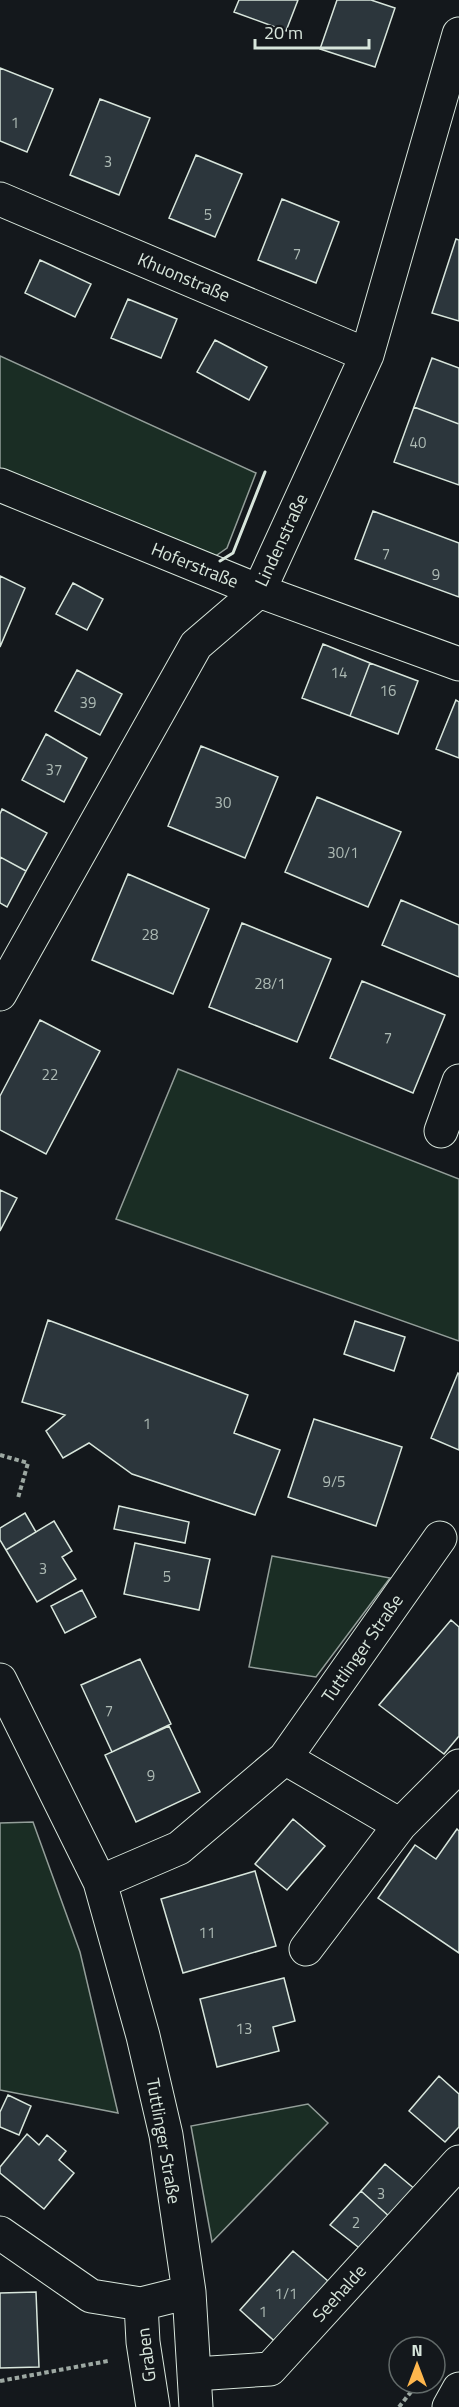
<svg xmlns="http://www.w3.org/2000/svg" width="459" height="2407" font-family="'Titillium Web',sans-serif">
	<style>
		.green { fill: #1a2d24; stroke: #939e99; stroke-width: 1.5 }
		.building { fill: #2c363c; stroke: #d8e6dc; stroke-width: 1.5 }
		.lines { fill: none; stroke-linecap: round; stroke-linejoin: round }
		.minor-casing { stroke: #d8e6dc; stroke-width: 35 }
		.path { stroke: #9da8a2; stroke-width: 4; stroke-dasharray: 4.5 3; stroke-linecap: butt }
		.minor { stroke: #14181c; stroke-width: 33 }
		.wall { stroke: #d8e6dc; stroke-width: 3 }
		.labels { text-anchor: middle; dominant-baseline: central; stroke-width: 4.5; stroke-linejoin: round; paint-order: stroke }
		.number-label { font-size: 15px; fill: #adbab4 }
		.street-label { font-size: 18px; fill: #d8e6dc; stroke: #14181c }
	</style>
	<rect width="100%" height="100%" fill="#14181c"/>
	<path class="green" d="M0,356L256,473L227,548L207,562L0,482Z
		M178,1069L459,1179V1341L116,1219Z
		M272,1556L390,1578L316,1677L249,1667Z
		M33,1822L80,1952L118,2113L0,2090V1823Z
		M308,2104L328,2123L212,2242L191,2126Z"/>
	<path class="building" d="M239,0H298L286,31L234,12Z
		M337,0H371L395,8L375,67L320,49Z
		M0,68L53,89L27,152L0,141Z
		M100,99L150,118L119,195L70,175Z
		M196,155L242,174L215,237L169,218Z
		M282,199L339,222L316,283L258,260Z
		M456,239L459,240V321L432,313Z
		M40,260L91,284L75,317L25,293Z
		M128,299L177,319L161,358L111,338Z
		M215,340L267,367L249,400L197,372Z
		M432,358L459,368V424L414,407Z
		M414,407L459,424V485L394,462Z
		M373,511L459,543V597L355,559Z
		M0,576L25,588L0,647Z
		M73,583L103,599L87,630L56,614Z
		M323,644L370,663L350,716L302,698Z
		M370,663L418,681L398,734L350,716Z
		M77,670L122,694L100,735L55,711Z
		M456,700L459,702V758L436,749Z
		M46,734L87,758L64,802L22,780Z
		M201,746L278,777L245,858L168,826Z
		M317,797L401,832L368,907L285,872Z
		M2,809L47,833L26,871L0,857V814Z
		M0,857L26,871L7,907L0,903Z
		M128,874L209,909L173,994L92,960Z
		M401,900L459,925V977L382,945Z
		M242,923L331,959L297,1042L209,1007Z
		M362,981L445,1015L413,1093L330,1058Z
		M40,1020L100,1051L46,1154L0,1130V1096Z
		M0,1190L17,1198L0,1231Z
		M48,1320L248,1395L234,1433L280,1450L255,1515L132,1474L89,1443L63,1458L46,1431L65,1415L22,1402Z
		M355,1321L405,1337L394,1371L344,1354Z
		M458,1373L459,1374V1450L431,1438Z
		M314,1419L402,1447L376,1526L288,1497Z
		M119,1506L189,1522L185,1543L114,1529Z
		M25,1513L36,1532L6,1550L0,1540V1528Z
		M54,1521L72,1551L62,1557L76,1579L37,1602L6,1550Z
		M135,1543L210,1559L199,1610L124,1594Z
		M82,1590L96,1617L65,1633L51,1606Z
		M451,1620L459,1627V1736L444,1754L379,1705Z
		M140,1659L171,1724L112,1752L81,1685Z
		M169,1726L200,1792L136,1822L105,1755Z
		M293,1819L325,1846L287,1890L255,1864Z
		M457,1829L459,1831V1953L378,1898L415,1845L436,1859Z
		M255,1871L276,1946L183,1973L161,1899Z
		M284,1978L295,2021L273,2027L279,2051L217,2067L200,1999Z
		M439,2076L459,2094V2127L445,2142L409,2111Z
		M8,2095L31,2106L19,2135L0,2127V2112Z
		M27,2134L39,2145L47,2135L66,2151L59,2160L74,2173L44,2209L0,2173V2167Z
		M385,2164L416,2190L391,2218L361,2191Z
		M361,2191L391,2218L362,2250L330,2225Z
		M293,2251L335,2287L281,2347L240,2310Z
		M36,2292L39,2367L0,2368V2293Z"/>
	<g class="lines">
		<g class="minor-casing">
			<path id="minor" d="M0,199L367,355
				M0,485L259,591L459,664
				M0,994L196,645L259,591L367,355L459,34
				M441,1131L459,1081
				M0,1680L100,1882L143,2036L166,2135L189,2292L196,2407
				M285,1758L400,1825
				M100,1882L179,1848L285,1758L440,1538
				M306,1949L400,1825L459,1766
				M0,2233L91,2296L141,2304L189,2292
				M141,2304L143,2342L153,2407
				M195,2374L270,2369L459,2162
				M449,2407L459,2389"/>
		</g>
		<path class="path" d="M0,1455L28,1463L18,1498
			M0,2381L108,2361
			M399,2407L418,2383"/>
		<use href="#minor" class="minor"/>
		<path class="wall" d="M220,561L233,553L265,472"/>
	</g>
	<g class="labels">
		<g class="number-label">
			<text x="15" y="122">1</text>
			<text x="108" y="161">3</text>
			<text x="208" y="214">5</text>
			<text x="297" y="253">7</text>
			<text x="418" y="442">40</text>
			<text x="386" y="553">7</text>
			<text x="436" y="574">9</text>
			<text x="339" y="672">14</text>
			<text x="388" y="690">16</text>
			<text x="88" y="702">39</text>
			<text x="54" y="769">37</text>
			<text x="223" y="802">30</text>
			<text x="343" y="852">30/1</text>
			<text x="150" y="934">28</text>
			<text x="270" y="983">28/1</text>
			<text x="388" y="1037">7</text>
			<text x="50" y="1074">22</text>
			<text x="147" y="1423">1</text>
			<text x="334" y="1481">9/5</text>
			<text x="43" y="1568">3</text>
			<text x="167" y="1576">5</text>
			<text x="109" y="1710">7</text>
			<text x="151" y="1775">9</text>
			<text x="207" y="1932">11</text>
			<text x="244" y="2028">13</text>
			<text x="381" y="2193">3</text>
			<text x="356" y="2222">2</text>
			<text x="286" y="2293">1/1</text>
			<text x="263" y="2311">1</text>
		</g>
		<g class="street-label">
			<text transform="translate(184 277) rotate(23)">Khuonstraße</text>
			<text transform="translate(281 540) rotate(-65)">Lindenstraße</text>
			<text transform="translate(195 565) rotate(22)">Hoferstraße</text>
			<text transform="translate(362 1648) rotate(-55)">Tuttlinger Straße</text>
			<text transform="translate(164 2141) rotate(80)">Tuttlinger Straße</text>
			<text transform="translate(339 2293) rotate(-48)">Seehalde</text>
			<text transform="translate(146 2355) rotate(-97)">Graben</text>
		</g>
	</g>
	<g transform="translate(417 2365)"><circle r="28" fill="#14181c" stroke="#626a69" stroke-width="1.5"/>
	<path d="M0-4.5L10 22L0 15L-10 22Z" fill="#ffb74d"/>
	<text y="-9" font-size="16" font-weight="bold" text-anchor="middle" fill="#d8e6dc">N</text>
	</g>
	<path d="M255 39v9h114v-9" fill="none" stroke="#d8e6dc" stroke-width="3"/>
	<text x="264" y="39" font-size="18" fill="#d8e6dc" stroke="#14181c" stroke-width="4.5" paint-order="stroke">20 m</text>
</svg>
